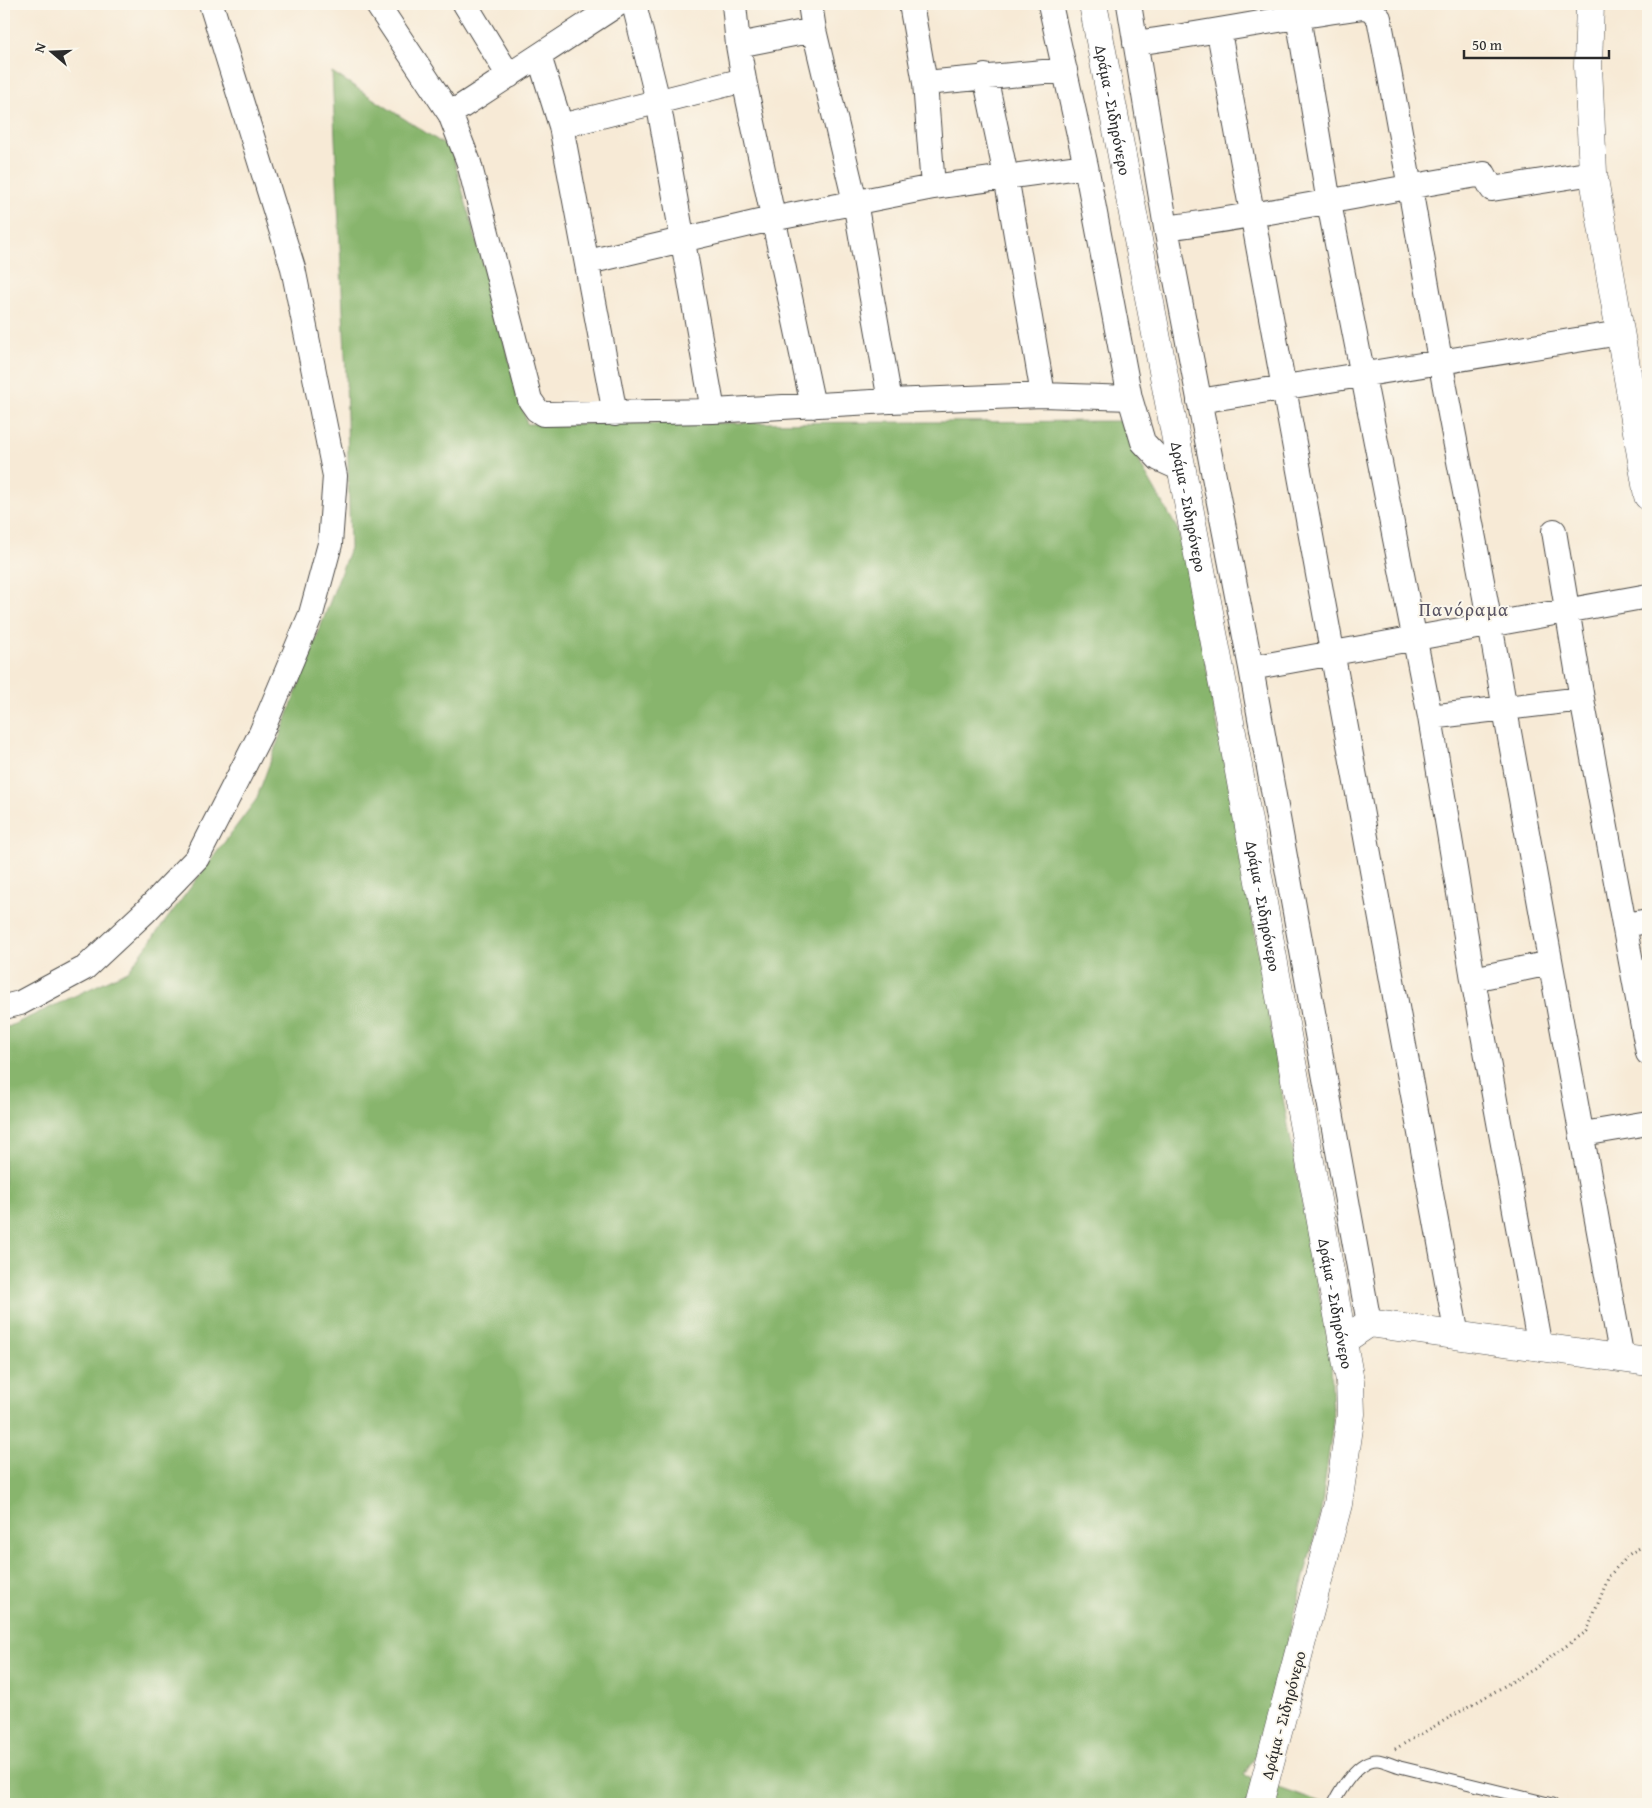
<svg xmlns="http://www.w3.org/2000/svg" width="1652" height="1808" font-family="'Gentium Book Plus',serif">
	<style>
		.forest { fill: #88b56d; stroke: #5a704c }
		.lines { fill: none; stroke-linecap: round; stroke-linejoin: round }
		.service-casing { stroke: #4a4845; stroke-width: 13 }
		.minor-casing { stroke: #4a4845; stroke-width: 26 }
		.tertiary-casing { stroke: #4a4845; stroke-width: 29 }
		.path { stroke: #4a4845; stroke-width: 3; stroke-dasharray: 1 4; stroke-linecap: butt }
		.service { stroke: #fff; stroke-width: 11 }
		.minor { stroke: #fff; stroke-width: 24 }
		.tertiary { stroke: #fff; stroke-width: 28 }
		.labels { text-anchor: middle; dominant-baseline: central; stroke-width: 4; stroke-linejoin: round; paint-order: stroke }
		.street-label { font-size: 16px; fill: #2b2b2b; stroke: #fbf7ec }
		.quarter-label { font-size: 19px; letter-spacing: 1px; fill: #595463; stroke: #fbf7ec }
	</style>
	<rect width="100%" height="100%" fill="#fbf7ec"/>
	<filter id="ink" filterUnits="userSpaceOnUse"><feTurbulence type="fractalNoise" baseFrequency=".02" numOctaves="2"/><feDisplacementMap in="SourceGraphic" scale="10" xChannelSelector="R" yChannelSelector="G"/><feConvolveMatrix kernelMatrix="1 2 1 2 8 2 1 2 1" color-interpolation-filters="sRGB"/></filter>
	<filter id="wash" filterUnits="userSpaceOnUse"><feTurbulence type="fractalNoise" baseFrequency=".0096" numOctaves="4" result="noise"/><feDisplacementMap in="SourceGraphic" scale="20" xChannelSelector="R" yChannelSelector="G"/><feGaussianBlur stdDeviation="1.12" result="paint"/><feColorMatrix in="noise" values="0 0 0 0 0 0 0 0 0 0 0 0 0 0 0 0 0 1.4 0 .05"/><feComposite in="paint" operator="in"/></filter>
	<g filter="url(#wash)">
		<rect width="100%" height="100%" fill="#f7ead6"/>
		<path class="forest" d="M332,72L451,149L527,424L1121,421L1128,428L1134,450L1143,469L1178,530L1186,560L1242,854L1278,1071L1331,1357L1333,1422L1321,1511L1260,1749L1244,1775L1326,1804H4V1024L8,1027L128,971L256,800L350,548L346,376Z"/>
	</g>
	<g filter="url(#ink)">
		<g class="lines">
			<g class="service-casing">
				<path id="service" d="M1333,1804C1341,1789 1357,1760 1377,1760C1383,1760 1393,1765 1400,1767L1552,1804"/>
			</g>
			<g class="minor-casing">
				<path id="minor" d="M377,4L450,114L469,163L530,400L537,410L543,414L713,411L890,401L1043,395L1130,398
					M465,4L509,76
					M634,4L658,101L713,411
					M734,4L738,45L744,80L813,406
					M810,4L814,30L855,202L890,401
					M911,4L925,83L933,187L1086,166
					M1050,4L1086,166L1130,398L1143,442L1159,459L1181,469
					M1129,4L1166,228L1251,668L1369,1323
					M1298,16L1329,203L1430,717L1473,979L1540,1348
					M1219,32L1457,1336
					M1135,43C1211,33 1286,17 1362,7L1370,8L1379,18C1401,132 1420,246 1440,360C1461,477 1486,593 1505,710L1622,1359
					M738,45L814,30
					M539,56L561,126L615,414
					M985,76L1006,176L1043,395
					M925,83L1065,70
					M450,114L618,4
					M561,126L744,80
					M1166,228C1273,214 1378,191 1484,174L1492,189L1593,173
					M588,262L772,219L933,187
					M1199,401L1620,333
					M1554,531L1582,699L1648,1053
					M1251,668L1648,596
					M1430,717L1582,699
					M1625,925L1648,921
					M1473,979L1550,963
					M4,1007L20,1003L85,968L145,912L197,858L261,733L311,614L330,544L335,476L293,268L211,4
					M1583,1134L1648,1123"/>
			</g>
			<g class="tertiary-casing">
				<g id="tertiary">
					<path id="s1" d="M1093,4L1230,722L1350,1381L1351,1414L1338,1504L1259,1804"/>
					<path d="M1590,4L1588,66L1593,173L1648,496"/>
					<path d="M1344,1340L1369,1323L1648,1362"/>
				</g>
			</g>
			<path class="path" d="M1395,1749L1534,1669L1587,1631L1609,1576L1628,1555L1648,1543"/>
			<use href="#service" class="service"/>
			<use href="#minor" class="minor"/>
			<use href="#tertiary" class="tertiary"/>
		</g>
	</g>
	<g class="labels">
		<g class="street-label">
			<text stroke="none"><textPath href="#s1" startOffset="108">Δράμα - Σιδηρόνερο</textPath></text>
			<text stroke="none"><textPath href="#s1" startOffset="512">Δράμα - Σιδηρόνερο</textPath></text>
			<text stroke="none"><textPath href="#s1" startOffset="918">Δράμα - Σιδηρόνερο</textPath></text>
			<text stroke="none"><textPath href="#s1" startOffset="1322">Δράμα - Σιδηρόνερο</textPath></text>
			<text transform="translate(1283 1715) rotate(-75)">Δράμα - Σιδηρόνερο</text>
		</g>
		<g class="quarter-label">
			<text x="1464" y="609">Πανόραμα</text>
		</g>
	</g>
	<rect width="1652" height="1808" fill="none" stroke="#fbf7ec" stroke-width="20"/>
	<g transform="translate(52 52) rotate(289)" stroke="#fbf7ec" stroke-width="4" paint-order="stroke">
	<path d="M0-4L9 19L0 12L-9 19Z" fill="#2b2b2b"/>
	<text y="-8" font-size="14" font-weight="bold" text-anchor="middle" fill="#2b2b2b">N</text>
	</g>
	<path d="M1464 50v8h145v-8" fill="none" stroke="#2b2b2b" stroke-width="2.5"/>
	<text x="1472" y="50" font-size="15" fill="#2b2b2b" stroke="#fbf7ec" stroke-width="4" paint-order="stroke">50 m</text>
</svg>
